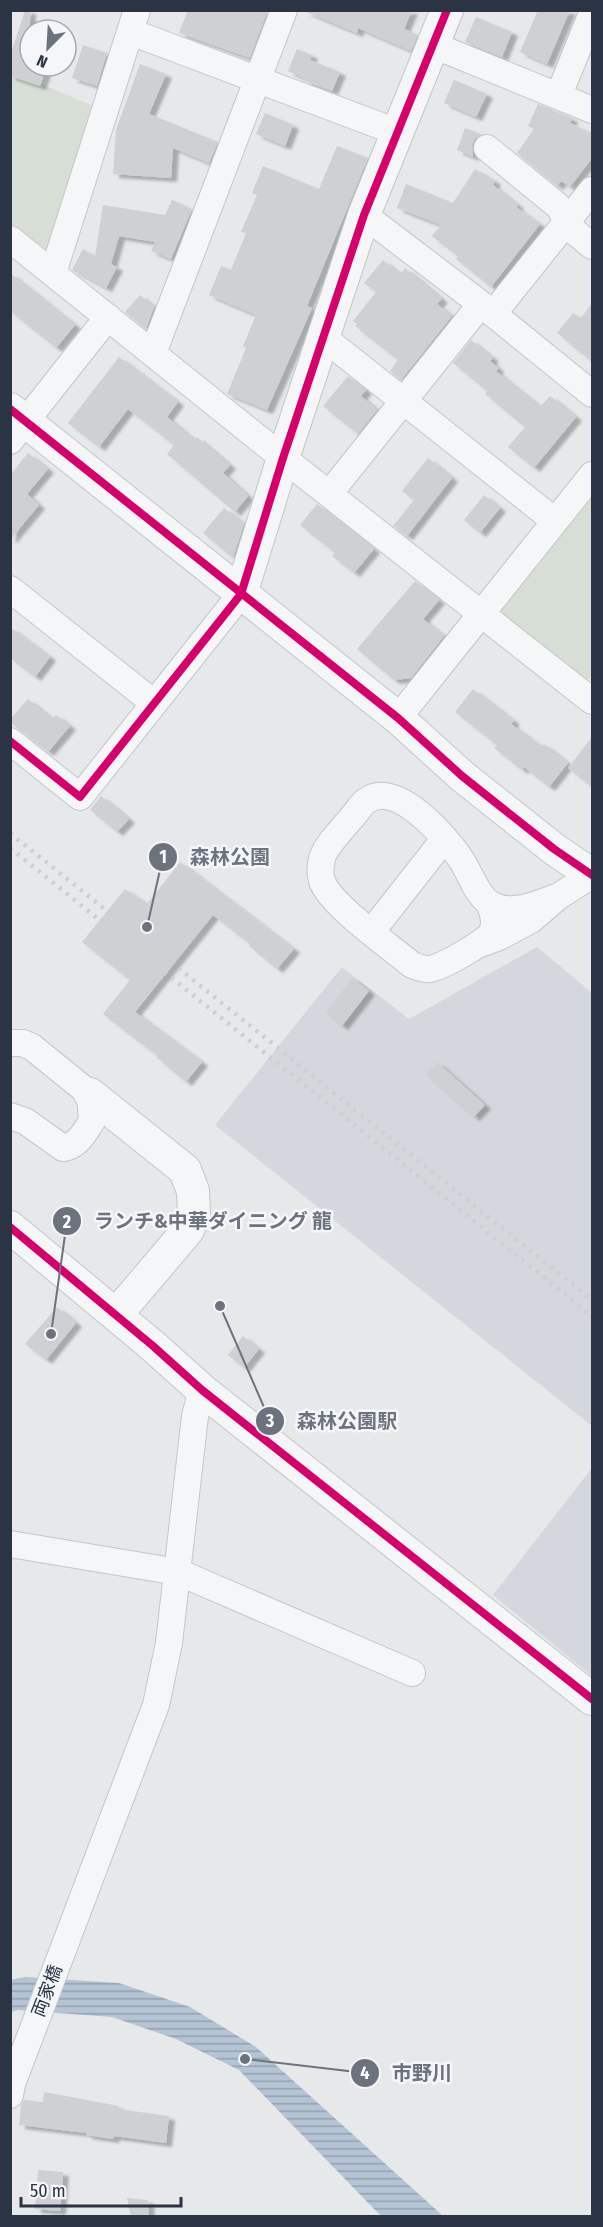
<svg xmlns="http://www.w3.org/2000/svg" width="603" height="2227" font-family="'Fira Sans Condensed','Noto Sans JP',sans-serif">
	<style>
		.built { fill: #d4d7dd }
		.green { fill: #d6ded6 }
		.water { fill: url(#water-rules) }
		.building { fill: #ced0d3; filter: url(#shadow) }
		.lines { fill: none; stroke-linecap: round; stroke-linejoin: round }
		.minor-casing { stroke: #c4c6c8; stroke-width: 28 }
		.tertiary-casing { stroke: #c4c6c8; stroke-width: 34 }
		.minor { stroke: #f5f6f7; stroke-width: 26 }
		.tertiary { stroke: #f5f6f7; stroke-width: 32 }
		.rail { stroke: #cecfd2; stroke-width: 4.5; stroke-dasharray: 3 6; stroke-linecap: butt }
		.cycleway-casing { stroke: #f4f6f9; stroke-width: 11 }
		.cycleway { stroke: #d6006c; stroke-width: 8 }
		.labels { text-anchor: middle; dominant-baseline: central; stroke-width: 5; stroke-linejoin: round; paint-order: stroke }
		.street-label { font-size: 18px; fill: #2b3445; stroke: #f4f6f9 }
		.leader { fill: none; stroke: #6c737f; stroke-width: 2 }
		.callout-dot { fill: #6c737f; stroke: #f4f6f9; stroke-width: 2 }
		.mark-label { font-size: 18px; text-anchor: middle; font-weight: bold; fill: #fff }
		.callout-label { font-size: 20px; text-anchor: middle; font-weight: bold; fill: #6c737f; stroke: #f4f6f9; stroke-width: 5; stroke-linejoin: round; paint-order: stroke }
	</style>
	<defs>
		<pattern id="water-rules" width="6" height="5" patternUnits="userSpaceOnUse" patternTransform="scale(1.5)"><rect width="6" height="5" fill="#b4c4d5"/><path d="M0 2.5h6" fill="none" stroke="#93a0af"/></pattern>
		<filter id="shadow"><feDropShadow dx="6" dy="4" stdDeviation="1.5" flood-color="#0004"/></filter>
	</defs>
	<rect width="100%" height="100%" fill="#e6e8ea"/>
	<path class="built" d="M537,947L592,993V1426L215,1125L342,967L409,1019Z
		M592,1468V1676L493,1595Z"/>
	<path class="green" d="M10,71L98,108L54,250L45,254L11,227Z
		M592,497V676L588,679H577L503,620L502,610Z"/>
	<path class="water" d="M25,1977L119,1983L190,2007L256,2047L443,2216H381L239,2070L176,2039L112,2017L18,2010L11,2012L10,1980Z"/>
	<path class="building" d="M25,10H30V66H47L40,86L10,76V56Z
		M188,10H268L250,58L179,33Z
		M412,10L404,29L418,35L411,51L358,28L357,33L304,11Z
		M538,10H570L547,64L520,52Z
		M476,17L512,32L502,57L465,42Z
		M83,45L107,53L97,86L72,78Z
		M297,49L312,55L310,60L340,72L332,91L305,81L306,79L288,71Z
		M140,64L166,74L149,114L218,142L209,163L173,148L171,178L113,174L116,130Z
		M454,80L487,94L476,117L444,103Z
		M538,104L572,118L570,123L592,133V158L570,187L561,181L557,186L517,153L534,129L528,126Z
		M265,113L293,125L285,146L256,134Z
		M465,128L481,134L475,139L472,145L473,157L457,150Z
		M337,146L368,158L307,306L312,308L267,410L227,394L246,348L243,346L256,315L209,295L221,266L231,270L246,233L241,232L257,195L252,193L263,166L319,189Z
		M475,169L495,181L493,185L518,205L516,207L540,224L491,287L456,259L458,256L432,236L441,225L397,208L406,184L453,203Z
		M172,200L192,209L171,259L151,251L155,242L119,236L111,264L117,267L106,288L72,270L83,249L95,256L103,205L165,215Z
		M383,260L400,274L405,268L442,299L437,304L452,316L401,380L390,371L398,360L355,326L357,324L353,321L376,292L364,283Z
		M10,273L75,325L56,348L10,311Z
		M140,295L154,307L146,329L125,312Z
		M592,303V362L557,333L573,313L581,318Z
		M471,340L493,358L490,361L498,368L496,371L540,407L550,396L576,417L534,468L508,447L525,427L485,394L487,391L453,363Z
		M119,357L178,402L167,417L194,440L197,437L230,465L223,473L248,496L235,512L167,454L174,445L128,409L99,447L68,423Z
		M348,376L366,390L361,396L377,410L358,434L323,406Z
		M28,453L48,469L27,494L39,505L10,540V475Z
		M428,458L452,478L407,536L393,526L414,500L402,491Z
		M484,495L500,508L480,533L464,520Z
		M317,504L374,549L354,573L332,556L335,553L300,525Z
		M224,508L244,524L233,558L203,533Z
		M415,581L439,600L423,619L444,636L411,678L394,680L357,649Z
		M10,627L50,657L35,677L10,658Z
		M473,689L514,721L511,724L541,747L544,744L568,763L549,787L524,767L522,770L494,748L497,745L455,712Z
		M28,699L52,719L56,715L70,726L48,752L10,722V719Z
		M592,737V787L568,768Z
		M101,796L129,819L117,832L90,810Z
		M180,862L294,949L277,969L249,946L250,944L213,915L135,1012L202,1062L186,1082L157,1058L158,1056L103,1014L130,980L82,942L125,889L147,904Z
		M352,978L369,991L342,1026L326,1013Z
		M437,1062L485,1105L474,1117L426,1075Z
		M57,1307L76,1323L46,1360L25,1344Z
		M243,1336L259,1349L244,1368L228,1355Z
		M44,2092L119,2106L118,2109L169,2116L166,2143L114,2136L113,2139L86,2135V2133L19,2125L21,2105L24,2100L43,2102Z
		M38,2170L63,2172L60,2211L35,2209Z
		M127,2198L148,2200L149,2217H131Z"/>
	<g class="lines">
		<g class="minor-casing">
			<path id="minor" d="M131,32L397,132
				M433,45L592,110
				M559,95L592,13
				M487,148L558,206L575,232L592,246
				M364,215L481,304L592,394
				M10,239L283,458L592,701
				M53,273L137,10
				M493,314L592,190
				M324,338L555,521
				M153,353L284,10
				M10,441L108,317
				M329,494L481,304
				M10,589L154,703
				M398,718L592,475
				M10,741L80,797L241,594
				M490,904C493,914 496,922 492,932C487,942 442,967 430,969C424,970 418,967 412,965C391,947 330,905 322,881C320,874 320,866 322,859C324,847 346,825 354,815C358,811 361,804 366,801C396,778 447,838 462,861C471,875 477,896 492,905C513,916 539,903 559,896
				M372,931L438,847L444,846L452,847
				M480,944L499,937L531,920L559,896L592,875
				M10,1043H23L32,1047L90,1094L92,1121C84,1133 78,1146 63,1148L25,1121L10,1116
				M10,1544L178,1572L412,1673
				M10,2095L12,2084L156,1705L169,1643L195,1416L202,1390"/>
		</g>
		<g class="tertiary-casing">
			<path id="tertiary" d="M10,409L398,718L462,776L554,849L592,875
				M241,594L283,458L364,215L447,10
				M90,1094L185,1170L193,1191L194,1214L188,1230L116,1315
				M10,1227L153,1346L202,1390L592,1699"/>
		</g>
		<use href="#minor" class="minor"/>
		<use href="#tertiary" class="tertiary"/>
		<path class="rail" d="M10,833L592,1300
			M10,848L592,1316"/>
		<g class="cycleway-casing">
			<path id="cycleway" d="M10,409L398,718L462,776L554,849L592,875
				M10,741L80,797L241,594L283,458L364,215L447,10
				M10,1227L153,1346L202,1390L592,1699"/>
		</g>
		<use href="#cycleway" class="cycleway"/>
	</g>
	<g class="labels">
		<g class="street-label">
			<text transform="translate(47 1991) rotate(-69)">両家橋</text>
		</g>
	</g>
	<path class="leader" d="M147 927L163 857M51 1334L67 1221M220 1306L270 1421M245 2059L365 2073"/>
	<g class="callout-dot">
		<circle cx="147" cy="927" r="6"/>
		<circle cx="51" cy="1334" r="6"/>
		<circle cx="220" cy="1306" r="6"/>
		<circle cx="245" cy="2059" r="6"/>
		<circle cx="163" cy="857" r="15"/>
		<circle cx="67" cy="1221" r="15"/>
		<circle cx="270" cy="1421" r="15"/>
		<circle cx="365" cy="2073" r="15"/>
	</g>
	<g class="mark-label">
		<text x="163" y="863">1</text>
		<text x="67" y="1228">2</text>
		<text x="270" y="1427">3</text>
		<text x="365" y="2079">4</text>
	</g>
	<g class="callout-label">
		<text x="230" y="864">森林公園</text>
		<text x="213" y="1228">ランチ&amp;中華ダイニング 龍</text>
		<text x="347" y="1428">森林公園駅</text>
		<text x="422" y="2080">市野川</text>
	</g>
	<rect width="603" height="2227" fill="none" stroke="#2b3445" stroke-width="24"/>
	<g transform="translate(48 48) rotate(204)"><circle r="28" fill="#f4f6f9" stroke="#a4a8b1" stroke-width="1.5"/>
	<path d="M0-4.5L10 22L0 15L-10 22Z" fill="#6c737f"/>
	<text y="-9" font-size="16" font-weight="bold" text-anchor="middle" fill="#2b3445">N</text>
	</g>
	<path d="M21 2197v9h160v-9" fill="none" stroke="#2b3445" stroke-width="3"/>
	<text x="30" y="2197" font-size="18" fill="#2b3445" stroke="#f4f6f9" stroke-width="4.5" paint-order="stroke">50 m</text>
</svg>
